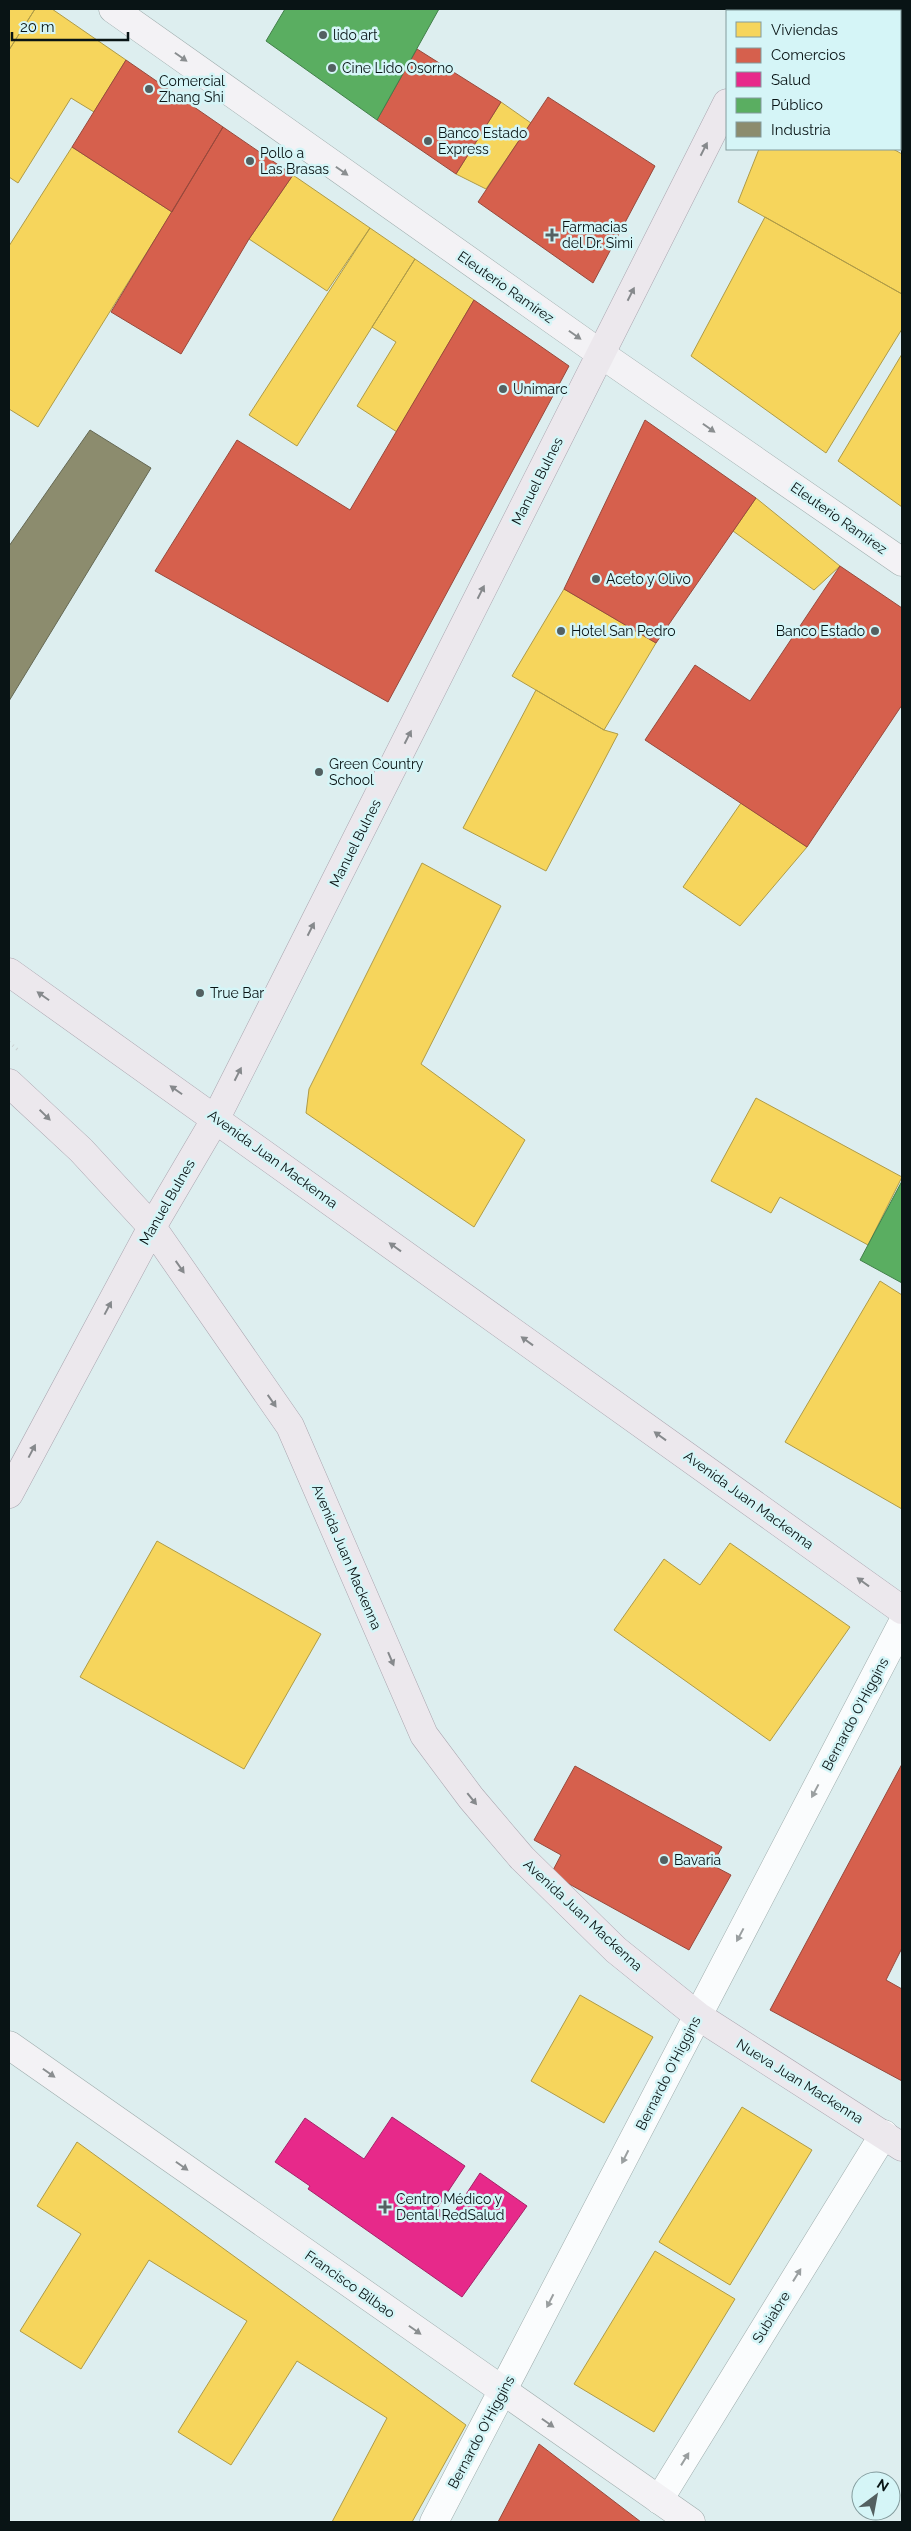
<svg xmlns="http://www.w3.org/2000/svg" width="911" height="2531" font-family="Raleway,sans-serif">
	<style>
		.homes { fill: #f6d55c; stroke: #af9b47 }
		.shops { fill: #d6604d; stroke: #98493c }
		.health { fill: #e7298a; stroke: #a42367 }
		.public { fill: #5aae61; stroke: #42804a }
		.industry { fill: #8c8c6e; stroke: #656853 }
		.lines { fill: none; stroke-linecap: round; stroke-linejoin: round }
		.street-casing { stroke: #9eacac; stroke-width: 29 }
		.secondary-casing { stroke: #9eacac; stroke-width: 29 }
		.primary-casing { stroke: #aaa5af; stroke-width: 29 }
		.path { stroke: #ccd1d1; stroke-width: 3; stroke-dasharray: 1 4; stroke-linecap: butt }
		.street { stroke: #fafcfd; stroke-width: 28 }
		.secondary { stroke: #f3f2f5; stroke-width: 28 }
		.primary { stroke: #ece8ed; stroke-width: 28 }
		.oneway { fill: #8a8e90 }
		.oneway2 { fill: #86898c }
		.oneway3 { fill: #9a9fa0 }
		.poi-dot { fill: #536061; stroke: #d5f5f7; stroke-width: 2 }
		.labels { text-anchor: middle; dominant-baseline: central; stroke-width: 5; stroke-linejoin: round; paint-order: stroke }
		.poi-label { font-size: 14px; fill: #091415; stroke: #d5f5f7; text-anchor: start }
		.street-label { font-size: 14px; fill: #091415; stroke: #d5f5f7 }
	</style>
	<rect width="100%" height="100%" fill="#ddeeef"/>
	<path class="homes" d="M9,9H35L9,50Z
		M35,9H52L126,60L94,112L71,98L18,183L9,177V50Z
		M501,102L531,123L486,189L456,174Z
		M902,123V145L900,144V128Z
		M72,147L172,212L38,427L9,409V246Z
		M759,149H893L902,154V294L738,202Z
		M293,175L370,228L327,291L249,239Z
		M765,217L902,294V329L826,453L691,356Z
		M370,228L415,259L297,446L249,415Z
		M415,259L474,300L397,432L357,406L396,342L372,327Z
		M902,354V507L838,461Z
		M756,498L840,566L814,590L733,531Z
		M564,589L656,643L604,730L512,676Z
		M536,690L604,730L618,734L546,871L463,828Z
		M741,803L807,847L740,926L683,887Z
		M422,863L501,906L421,1064L525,1140L474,1227L306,1113L309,1089Z
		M756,1098L902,1177L868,1245L780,1197L771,1213L711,1181Z
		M880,1281L902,1295V1509L785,1442Z
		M157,1541L321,1634L244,1769L80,1677Z
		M730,1543L850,1627L770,1741L614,1630L664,1559L700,1585Z
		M580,1995L653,2037L604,2123L531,2081Z
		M742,2107L812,2150L730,2285L659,2242Z
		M77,2142L466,2425L412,2522H332L387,2418L297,2361L231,2465L178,2432L247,2321L149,2260L81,2369L20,2331L81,2234L37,2206Z
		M655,2251L735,2299L654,2432L574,2384Z"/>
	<path class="shops" d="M866,9H897L895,11H871Z
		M417,49L501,102L456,174L377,120Z
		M126,60L223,127L172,212L72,147Z
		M548,97L655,166L593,283L478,202Z
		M223,127L293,175L249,239L181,354L111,312Z
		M474,300L569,366L388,702L155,571L237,440L350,510Z
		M645,420L756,498L656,643L564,589Z
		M840,566L902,608V705L807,847L645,740L695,665L750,701Z
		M902,1764V1948L886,1980L902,1989V2081L770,2010Z
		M575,1766L722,1847L712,1865L731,1875L689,1950L551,1874L561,1855L534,1840Z
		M539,2444L641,2522H498Z"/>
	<path class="health" d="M392,2117L465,2166L437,2208L451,2217L480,2173L527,2206L462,2297L308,2189L310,2186L275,2162L305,2118L364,2159Z"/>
	<path class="public" d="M285,9H439L377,120L266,41Z
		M902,1181V1283L860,1260Z"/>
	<path class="industry" d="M90,430L151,468L9,701V546Z"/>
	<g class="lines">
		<g class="street-casing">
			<path id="street" d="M659,2500L884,2134
				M434,2522L902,1624"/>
		</g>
		<g class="secondary-casing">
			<path id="secondary" d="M113,9L601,354L902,562
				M9,2045L691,2522"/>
		</g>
		<g class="primary-casing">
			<path id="primary" d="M774,11L775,9
				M9,972L902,1610
				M9,1083L81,1150L152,1227L290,1426L424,1735L471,1798L522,1858L616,1950L698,2016L902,2147
				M9,1494L152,1227L216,1118L727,103"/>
		</g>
		<path class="path" d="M9,1042L18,1050"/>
		<use href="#street" class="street"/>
		<use href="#secondary" class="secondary"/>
		<use href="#primary" class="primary"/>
	</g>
	<defs><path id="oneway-solid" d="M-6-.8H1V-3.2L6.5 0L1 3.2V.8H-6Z" transform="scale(1.25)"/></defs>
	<g class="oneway">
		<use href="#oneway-solid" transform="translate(181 57) rotate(35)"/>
		<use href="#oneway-solid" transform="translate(342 171) rotate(35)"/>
		<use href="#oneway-solid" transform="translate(575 335) rotate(35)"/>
		<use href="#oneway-solid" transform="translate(709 428) rotate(35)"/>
		<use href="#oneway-solid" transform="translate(49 2073) rotate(35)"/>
		<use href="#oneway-solid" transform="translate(182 2166) rotate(35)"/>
		<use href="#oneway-solid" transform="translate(415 2330) rotate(35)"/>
		<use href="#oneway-solid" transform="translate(548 2423) rotate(35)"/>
	</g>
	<g class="oneway2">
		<use href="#oneway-solid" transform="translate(704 149) rotate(-63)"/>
		<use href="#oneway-solid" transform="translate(631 294) rotate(-63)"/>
		<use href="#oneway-solid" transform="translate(481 592) rotate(-63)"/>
		<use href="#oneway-solid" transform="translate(408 737) rotate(-63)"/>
		<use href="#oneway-solid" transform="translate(311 929) rotate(-63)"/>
		<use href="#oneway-solid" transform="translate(43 996) rotate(-145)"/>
		<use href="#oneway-solid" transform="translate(238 1074) rotate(-63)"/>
		<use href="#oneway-solid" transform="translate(176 1090) rotate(-145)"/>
		<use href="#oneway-solid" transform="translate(45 1115) rotate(44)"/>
		<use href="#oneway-solid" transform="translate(395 1247) rotate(-144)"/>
		<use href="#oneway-solid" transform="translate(180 1267) rotate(55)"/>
		<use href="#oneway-solid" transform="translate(108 1308) rotate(-62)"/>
		<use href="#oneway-solid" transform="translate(527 1341) rotate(-144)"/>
		<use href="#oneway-solid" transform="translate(272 1401) rotate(55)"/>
		<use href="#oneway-solid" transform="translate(660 1436) rotate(-144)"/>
		<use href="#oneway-solid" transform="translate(32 1451) rotate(-62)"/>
		<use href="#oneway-solid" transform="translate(863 1582) rotate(-144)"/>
		<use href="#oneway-solid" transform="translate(391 1659) rotate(67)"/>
		<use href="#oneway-solid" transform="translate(472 1799) rotate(51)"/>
	</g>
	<g class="oneway3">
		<use href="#oneway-solid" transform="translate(815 1791) rotate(118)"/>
		<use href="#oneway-solid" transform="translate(740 1935) rotate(118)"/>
		<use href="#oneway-solid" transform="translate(625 2157) rotate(117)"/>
		<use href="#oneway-solid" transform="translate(797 2275) rotate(-58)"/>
		<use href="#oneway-solid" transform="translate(550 2301) rotate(117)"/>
		<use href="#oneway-solid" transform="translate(685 2459) rotate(-58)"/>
	</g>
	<g class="poi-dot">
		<circle cx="323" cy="35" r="5"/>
		<circle cx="332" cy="68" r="5"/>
		<circle cx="149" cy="89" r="5"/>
		<circle cx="428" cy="141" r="5"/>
		<circle cx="250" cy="161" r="5"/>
		<path d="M549.5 227.5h5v5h5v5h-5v5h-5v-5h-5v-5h5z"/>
		<circle cx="503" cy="389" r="5"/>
		<circle cx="596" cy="579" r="5"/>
		<circle cx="561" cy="631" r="5"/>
		<circle cx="875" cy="631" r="5"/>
		<circle cx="319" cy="772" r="5"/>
		<circle cx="200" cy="993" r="5"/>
		<circle cx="664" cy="1860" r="5"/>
		<path d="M382.5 2199.5h5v5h5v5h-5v5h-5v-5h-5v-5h5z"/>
	</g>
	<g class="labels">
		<g class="poi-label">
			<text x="333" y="35">lido art</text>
			<text x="342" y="68">Cine Lido Osorno</text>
			<text x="159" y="81">Comercial<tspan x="159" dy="16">Zhang Shi</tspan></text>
			<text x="438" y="133">Banco Estado<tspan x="438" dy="16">Express</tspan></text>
			<text x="260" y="153">Pollo a<tspan x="260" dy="16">Las Brasas</tspan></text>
			<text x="562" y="227">Farmacias<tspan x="562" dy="16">del Dr. Simi</tspan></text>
			<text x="513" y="389">Unimarc</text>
			<text x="606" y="579">Aceto y Olivo</text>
			<text x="571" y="631">Hotel San Pedro</text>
			<text x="865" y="631" text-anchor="end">Banco Estado</text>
			<text x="329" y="764">Green Country<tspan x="329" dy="16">School</tspan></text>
			<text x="210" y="993">True Bar</text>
			<text x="674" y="1860">Bavaria</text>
			<text x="396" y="2199">Centro Médico y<tspan x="396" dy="16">Dental RedSalud</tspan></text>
		</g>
		<g class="street-label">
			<text transform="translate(506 287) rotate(35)">Eleuterio Ramírez</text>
			<text transform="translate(537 481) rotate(-63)">Manuel Bulnes</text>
			<text transform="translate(839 518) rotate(35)">Eleuterio Ramírez</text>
			<text transform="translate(355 843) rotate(-63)">Manuel Bulnes</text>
			<text transform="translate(273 1159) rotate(36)">Avenida Juan Mackenna</text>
			<text transform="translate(167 1202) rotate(-60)">Manuel Bulnes</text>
			<text transform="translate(749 1500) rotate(36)">Avenida Juan Mackenna</text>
			<text transform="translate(347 1557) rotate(67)">Avenida Juan Mackenna</text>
			<text transform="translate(855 1714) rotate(-62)">Bernardo O'Higgins</text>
			<text transform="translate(583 1915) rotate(43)">Avenida Juan Mackenna</text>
			<text transform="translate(668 2073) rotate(-63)">Bernardo O'Higgins</text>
			<text transform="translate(800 2081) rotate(32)">Nueva Juan Mackenna</text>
			<text transform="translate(350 2284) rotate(35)">Francisco Bilbao</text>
			<text transform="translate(771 2317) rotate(-58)">Subiabre</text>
			<text transform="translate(481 2432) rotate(-62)">Bernardo O'Higgins</text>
		</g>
	</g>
	<rect width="911" height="2531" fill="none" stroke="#091415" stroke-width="20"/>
	<rect x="726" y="10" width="175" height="140" fill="#d5f5f7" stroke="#839b9d"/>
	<rect x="736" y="22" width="25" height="15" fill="#f6d55c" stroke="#839b9d"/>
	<text x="771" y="35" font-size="15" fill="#091415">Viviendas</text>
	<rect x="736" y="48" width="25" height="15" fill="#d6604d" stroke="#839b9d"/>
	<text x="771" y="60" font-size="15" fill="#091415">Comercios</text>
	<rect x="736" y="72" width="25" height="15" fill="#e7298a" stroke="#839b9d"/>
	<text x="771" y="85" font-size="15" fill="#091415">Salud</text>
	<rect x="736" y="98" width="25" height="15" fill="#5aae61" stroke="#839b9d"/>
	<text x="771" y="110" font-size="15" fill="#091415">Público</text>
	<rect x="736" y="122" width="25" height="15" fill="#8c8c6e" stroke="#839b9d"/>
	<text x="771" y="135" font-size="15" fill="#091415">Industria</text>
	<g transform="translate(876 2496) rotate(32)"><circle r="24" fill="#d5f5f7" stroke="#839b9d"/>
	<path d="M0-4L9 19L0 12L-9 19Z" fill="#536061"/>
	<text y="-8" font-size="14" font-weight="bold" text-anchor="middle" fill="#091415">N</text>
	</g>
	<path d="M12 32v8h116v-8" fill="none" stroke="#091415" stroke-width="2.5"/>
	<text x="20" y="32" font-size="15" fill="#091415" stroke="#d5f5f7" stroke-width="4" paint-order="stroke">20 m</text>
</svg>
